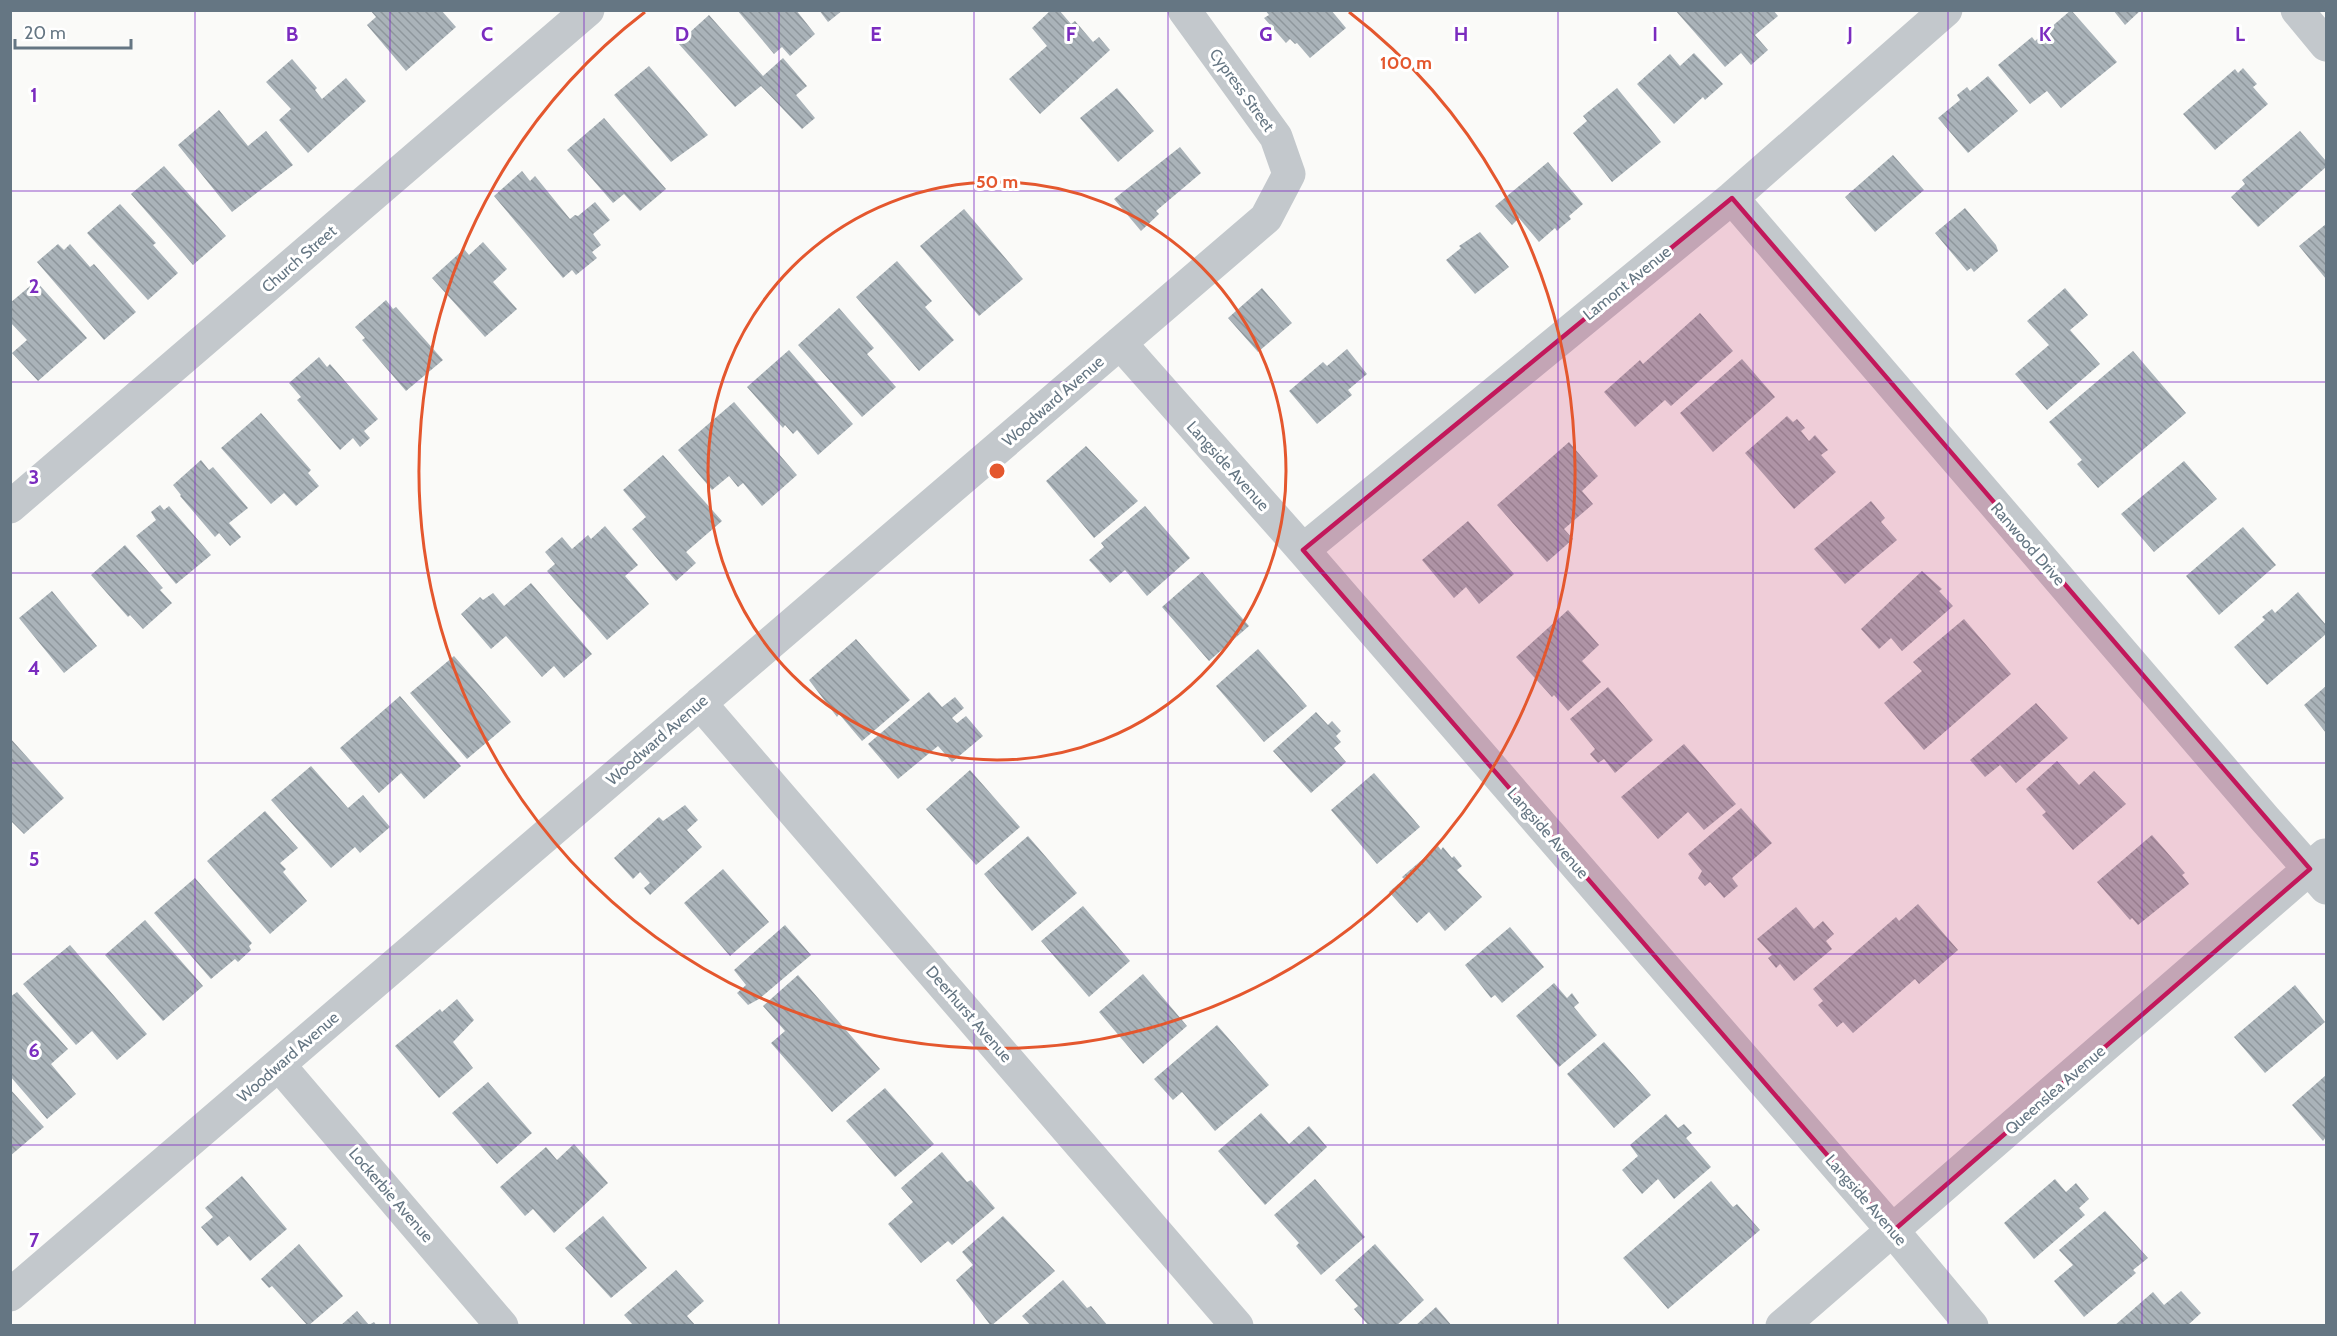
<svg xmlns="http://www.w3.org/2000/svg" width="2337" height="1336" font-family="Cabin,sans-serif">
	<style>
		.building { fill: url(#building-back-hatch) }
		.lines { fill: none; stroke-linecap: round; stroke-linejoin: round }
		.minor { stroke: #c3c8cc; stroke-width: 33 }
		.tertiary { stroke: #c3c8cc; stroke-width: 33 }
		.marked { fill: #c2185b; fill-opacity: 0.2; stroke: #c2185b; stroke-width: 4.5; stroke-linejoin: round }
		.grid { fill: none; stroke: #7b2cbf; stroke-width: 1.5; stroke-opacity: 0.55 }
		.ring { fill: none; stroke: #e4572e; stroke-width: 3 }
		.labels { text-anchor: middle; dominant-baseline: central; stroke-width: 6; stroke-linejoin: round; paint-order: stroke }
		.street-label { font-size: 16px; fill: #657683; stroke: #fff }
		.grid-label { font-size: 20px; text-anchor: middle; font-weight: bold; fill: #7b2cbf; stroke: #fff; stroke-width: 6; stroke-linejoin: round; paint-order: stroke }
		.centre { fill: #e4572e; stroke: #fff; stroke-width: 3 }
		.ring-label { font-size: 18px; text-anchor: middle; font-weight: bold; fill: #e4572e; stroke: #fff; stroke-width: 6; stroke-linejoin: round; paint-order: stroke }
	</style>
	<defs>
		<pattern id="building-back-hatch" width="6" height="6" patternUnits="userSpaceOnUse" patternTransform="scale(1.5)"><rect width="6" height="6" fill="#aab3b9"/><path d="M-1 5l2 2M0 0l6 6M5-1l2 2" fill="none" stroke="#8e969c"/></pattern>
	</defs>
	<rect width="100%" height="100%" fill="#fafaf8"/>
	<path class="building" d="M370,10H441L456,27L406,71L367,25L376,17Z
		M737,10H796L815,34L790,56L782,47L774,54Z
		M819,10H843L828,22Z
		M1051,10H1059L1071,24L1075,21L1093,42L1099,37L1110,50L1040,114L1009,79L1047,46L1032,28Z
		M1265,10H1331L1346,28L1310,58L1297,43L1295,44L1290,39L1286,43L1264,18L1269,15Z
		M1675,10H1773L1778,16L1755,35L1768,50L1751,65L1741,53L1725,67Z
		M2071,10L2117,62L2061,108L2047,91L2030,104L1998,65L2032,37L2035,41Z
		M2113,10H2141L2125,25Z
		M709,15L763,76L783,58L807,86L796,95L815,118L802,129L761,86L735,107L678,43Z
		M1694,53L1723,84L1705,100L1703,97L1674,124L1637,84L1670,54L1680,66Z
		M292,59L317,88L315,90L322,99L346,78L366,101L308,153L279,120L291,109L266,82Z
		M649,66L708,135L671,162L614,95Z
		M2243,68L2257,84L2253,87L2268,104L2215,150L2183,114L2235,69L2238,73Z
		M1988,76L2018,111L1968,153L1938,118L1960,100L1957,95L1967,87L1970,91Z
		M1117,88L1154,131L1118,162L1080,118Z
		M1617,88L1661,142L1612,182L1573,133L1587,121L1583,116Z
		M219,110L248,146L266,131L293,165L232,212L178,145Z
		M604,118L666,189L640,211L624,194L613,203L567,150Z
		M2300,131L2326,161V167L2258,227L2231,197L2245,184L2242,180Z
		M1180,147L1201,173L1156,211L1159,214L1141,231L1114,199Z
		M1893,155L1924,190L1875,232L1845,197Z
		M1548,162L1583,204L1569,216L1571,219L1560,228L1557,231L1555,228L1539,242L1519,218L1512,225L1495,206Z
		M164,166L226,236L193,265L131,194Z
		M522,171L530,181L535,176L570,219L575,215L578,216L595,202L610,220L593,234L601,245L592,252L597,258L576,275L572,270L563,278L494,196Z
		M120,204L156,243L153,245L178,273L148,300L87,233Z
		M1965,208L1996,245L1998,251L1974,272L1971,268L1967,271L1935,233Z
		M964,209L1023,279L979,316L920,246Z
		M2326,224V279L2299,246Z
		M1480,232L1509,267L1475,294L1446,260L1461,248L1459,246Z
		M483,242L507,269L493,282L517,309L485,337L432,278L464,249L469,255Z
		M58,244L64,250L70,244L90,267L94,264L136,312L104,340L37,262Z
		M897,261L932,301L925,307L954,340L919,371L856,297Z
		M36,281L87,338L38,381L12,353L27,340L10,322V303Z
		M1262,288L1292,323L1258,352L1228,318Z
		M2065,288L2088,315L2070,330L2100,364L2047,410L2015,374L2049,345L2027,321Z
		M386,300L393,309L396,307L443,360L406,391L362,340L365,338L355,327Z
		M839,308L874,348L867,354L896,387L862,417L798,345Z
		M1700,313L1733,351L1671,406L1665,400L1635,427L1604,392L1640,360L1643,364Z
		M1347,349L1367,374L1348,390L1352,395L1317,424L1289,391L1323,362L1327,366Z
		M789,350L853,424L818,455L797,430L793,434L785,425L783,428L747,387Z
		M2133,351L2186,413L2098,488L2077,464L2082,460L2049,422Z
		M319,357L327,367L330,364L378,419L364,431L370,438L360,447L353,438L340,450L297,400L301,397L289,383Z
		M1742,359L1775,397L1713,452L1680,413Z
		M734,402L797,475L762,506L743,483L738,487L729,476L712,490L678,450Z
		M261,413L311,470L308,473L319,486L296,506L284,493L271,504L221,448Z
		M1787,416L1793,422L1797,419L1805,428L1801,431L1809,441L1815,435L1828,450L1821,455L1836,472L1794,509L1745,453Z
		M1569,442L1598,476L1582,491L1593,504L1564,529L1573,539L1547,562L1497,505Z
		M1086,446L1138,501L1094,538L1046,481Z
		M663,455L722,521L686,552L696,563L676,581L632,529L646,517L623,490Z
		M201,460L209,470L213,467L248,508L229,523L241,537L230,546L219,533L215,537L180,496L181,495L173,485Z
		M2184,461L2217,499L2154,552L2121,514Z
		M1871,501L1885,518L1881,522L1897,540L1845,584L1814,549Z
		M160,505L164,510L169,506L211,555L176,584L136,536L156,520L151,512Z
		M1145,506L1190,558L1147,596L1125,570L1110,583L1089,560L1104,547L1101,543Z
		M1468,521L1514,574L1479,604L1466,587L1454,598L1422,560Z
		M605,526L638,565L625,576L649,604L607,640L547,571L555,564L545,552L562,537L572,549L588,535L591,539Z
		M2243,527L2276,565L2219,615L2186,576Z
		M125,545L163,588L160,590L172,603L143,629L130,615L128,617L91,575Z
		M1922,571L1942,589L1939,591L1953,606L1902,651L1891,638L1879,649L1861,629Z
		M1202,572L1249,626L1209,661L1162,607Z
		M531,583L592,654L564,678L554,666L542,677L506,636L491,649L461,614L480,597L483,600L493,593L504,606Z
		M52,591L97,646L64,673L19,618Z
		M2298,592L2326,625V634L2267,685L2234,647L2265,620L2262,617L2272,609L2275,613Z
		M1568,610L1599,645L1582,661L1601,682L1568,711L1554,695L1552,697L1516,657Z
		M1964,619L2011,674L1924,750L1884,703L1922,671L1913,662Z
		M856,639L910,700L862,741L839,714L837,717L809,680Z
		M1258,649L1307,706L1264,742L1216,686Z
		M454,656L511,722L467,759L410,693Z
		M2326,686V733L2304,705Z
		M1608,687L1653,740L1615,773L1604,759L1598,763L1590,754L1595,749L1570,719Z
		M929,692L942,707L955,697L964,708L952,718L957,723L966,716L983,736L952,762L938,746L898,779L868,744Z
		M400,696L461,766L424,799L401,773L379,793L340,748Z
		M2036,703L2068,738L2016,783L2000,765L1985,777L1970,760Z
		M1316,712L1328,725L1332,721L1341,731L1336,736L1341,742L1334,748L1346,762L1311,793L1273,751Z
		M10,738L64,798L24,834L10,820Z
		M1684,744L1736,804L1704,830L1688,812L1658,839L1621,797Z
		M2057,761L2079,785L2094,771L2126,804L2073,850L2042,815L2046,812L2026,789Z
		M311,766L348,808L363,795L390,827L360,853L355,847L331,868L271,800Z
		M970,770L1020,827L976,865L926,809Z
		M1374,773L1420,827L1377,864L1331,810Z
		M685,805L698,820L687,830L702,847L650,895L644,888L650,883L640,872L633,879L614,858L659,817L663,821Z
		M1741,808L1772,843L1732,878L1738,886L1724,898L1710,882L1705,886L1698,878L1702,871L1688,854Z
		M265,811L298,848L280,863L286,869L283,872L307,901L270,934L207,861Z
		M2152,835L2185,873L2182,875L2189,884L2138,925L2132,918L2130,920L2097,882Z
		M1028,836L1077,893L1032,931L984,874Z
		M1438,846L1441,850L1443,847L1452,858L1454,856L1462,866L1457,870L1482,897L1445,931L1429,912L1417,923L1389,892L1404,879L1402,877Z
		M723,869L769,922L730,956L684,903Z
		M195,878L252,943L249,946L251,950L238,962L235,959L211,979L154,913Z
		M1918,904L1958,950L1919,984L1915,979L1853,1033L1843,1022L1837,1027L1818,1005L1823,1001L1813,989L1896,917L1899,921Z
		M1083,906L1130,961L1089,997L1041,941Z
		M1796,907L1814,929L1823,921L1834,934L1826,941L1832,949L1794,981L1780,964L1776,968L1768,958L1772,955L1757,939Z
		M145,920L203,986L163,1021L105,955Z
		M785,925L811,955L759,999L748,1005L737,993L746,985L734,970Z
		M1510,927L1544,967L1502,1003L1495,995L1491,998L1465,965Z
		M70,945L147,1034L117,1060L92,1031L76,1045L23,984Z
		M1143,974L1187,1026L1143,1064L1099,1012Z
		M798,975L880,1069L832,1112L771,1043L785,1031L763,1006Z
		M1554,983L1567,998L1572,993L1579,1003L1574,1007L1597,1035L1559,1067L1516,1016Z
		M2295,985L2325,1022L2265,1073L2234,1037Z
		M17,992L68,1049L51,1064L76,1094L47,1119L10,1076V997Z
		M457,999L474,1020L453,1042L473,1068L439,1098L395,1046L440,1009L442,1012Z
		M1217,1025L1269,1085L1215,1131L1182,1092L1173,1100L1154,1079Z
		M1604,1042L1651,1095L1614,1128L1567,1074Z
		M2326,1075V1137L2323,1141L2292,1105Z
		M488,1082L532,1133L497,1164L452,1113Z
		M885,1088L934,1144L895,1177L846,1121Z
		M10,1089L44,1127L10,1156Z
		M1261,1113L1289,1144L1309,1126L1327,1147L1265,1205L1218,1151Z
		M1666,1114L1678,1128L1684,1124L1692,1133L1686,1138L1711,1167L1674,1199L1658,1179L1642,1194L1622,1170L1638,1156L1630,1145Z
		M574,1144L608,1183L554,1233L533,1209L525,1216L500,1187L546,1147L557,1160Z
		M942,1152L967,1182L971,1180L995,1208L952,1245L948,1241L921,1263L888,1224L913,1202L901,1188Z
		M242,1176L287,1229L250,1261L229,1236L217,1246L201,1227L213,1217L205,1208Z
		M1315,1179L1365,1237L1321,1275L1296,1246L1299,1243L1274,1215Z
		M2055,1179L2066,1192L2076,1183L2089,1199L2079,1208L2085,1215L2034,1259L2004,1223Z
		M1711,1181L1733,1207L1737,1204L1760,1230L1668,1309L1623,1258Z
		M2105,1211L2148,1258L2133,1270L2136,1273L2084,1317L2054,1281L2073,1265L2059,1250Z
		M603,1216L647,1268L611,1298L565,1248Z
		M1003,1216L1055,1271L991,1326L956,1280L973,1265L962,1252Z
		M299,1244L343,1296L308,1326L272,1286L269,1288L261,1279Z
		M1375,1244L1424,1300L1396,1326H1369L1354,1309L1358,1306L1335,1280Z
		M676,1270L704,1301L687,1316L696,1326H634L624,1315Z
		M1063,1280L1087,1308L1091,1306L1108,1326H1031L1022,1316Z
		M2181,1291L2201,1313L2187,1326H2114L2153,1292L2164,1305Z
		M1436,1307L1452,1326H1415Z
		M357,1311L369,1325L374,1322L377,1326H340Z"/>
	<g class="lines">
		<path class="minor" d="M2297,10L2326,45
			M1732,198L2265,819L2326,888
			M1120,343L1303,550L1893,1231L1972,1326
			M1303,550L1732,198L1946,10
			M700,703L1237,1326
			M279,1065L502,1326
			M10,1295L1266,218L1289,174L1276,137L1184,10
			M1782,1326L2325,855"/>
		<path class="tertiary" d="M10,507L588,10"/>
	</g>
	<path class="marked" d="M1732,198L2310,869L1893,1231L1303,550Z"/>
	<path class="grid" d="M195,10V1326M390,10V1326M584,10V1326M779,10V1326M974,10V1326M1168,10V1326M1363,10V1326M1558,10V1326M1753,10V1326M1948,10V1326M2142,10V1326M10,191H2326M10,382H2326M10,573H2326M10,763H2326M10,954H2326M10,1145H2326"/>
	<g class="ring">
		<circle cx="997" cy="471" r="289"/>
		<path d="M1349 12A578 578 0 1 1 645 12"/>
	</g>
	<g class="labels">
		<g class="street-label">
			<text transform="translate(1242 90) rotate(54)">Cypress Street</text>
			<text transform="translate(299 259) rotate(-41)">Church Street</text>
			<text transform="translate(1627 283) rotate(-39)">Lamont Avenue</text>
			<text transform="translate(1053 401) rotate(-41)">Woodward Avenue</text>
			<text transform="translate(1228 466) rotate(48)">Langside Avenue</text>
			<text transform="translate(2028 544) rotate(49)">Ranwood Drive</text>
			<text transform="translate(657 740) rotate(-41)">Woodward Avenue</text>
			<text transform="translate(1548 833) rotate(49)">Langside Avenue</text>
			<text transform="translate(969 1014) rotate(49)">Deerhurst Avenue</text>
			<text transform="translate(288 1057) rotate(-41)">Woodward Avenue</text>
			<text transform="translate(2055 1090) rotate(-41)">Queenslea Avenue</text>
			<text transform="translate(391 1195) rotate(49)">Lockerbie Avenue</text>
			<text transform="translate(1866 1200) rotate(49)">Langside Avenue</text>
		</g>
	</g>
	<g class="grid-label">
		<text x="292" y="41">B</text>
		<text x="487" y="41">C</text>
		<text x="682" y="41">D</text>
		<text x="876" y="41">E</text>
		<text x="1071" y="41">F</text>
		<text x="1266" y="41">G</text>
		<text x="1461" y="41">H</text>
		<text x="1655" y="41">I</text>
		<text x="1850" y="41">J</text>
		<text x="2045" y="41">K</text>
		<text x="2240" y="41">L</text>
		<text x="34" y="102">1</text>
		<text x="34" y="293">2</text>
		<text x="34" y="484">3</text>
		<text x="34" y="675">4</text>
		<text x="34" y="866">5</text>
		<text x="34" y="1057">6</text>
		<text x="34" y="1247">7</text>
	</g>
	<circle cx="997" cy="471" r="9" class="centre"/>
	<g class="ring-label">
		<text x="1406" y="69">100 m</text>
		<text x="997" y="188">50 m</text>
	</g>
	<rect width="2337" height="1336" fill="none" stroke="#657683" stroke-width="24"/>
	<path d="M15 39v9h116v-9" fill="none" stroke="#657683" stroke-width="3"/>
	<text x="24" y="39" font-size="18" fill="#657683" stroke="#ffffff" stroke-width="4.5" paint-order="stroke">20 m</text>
</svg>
